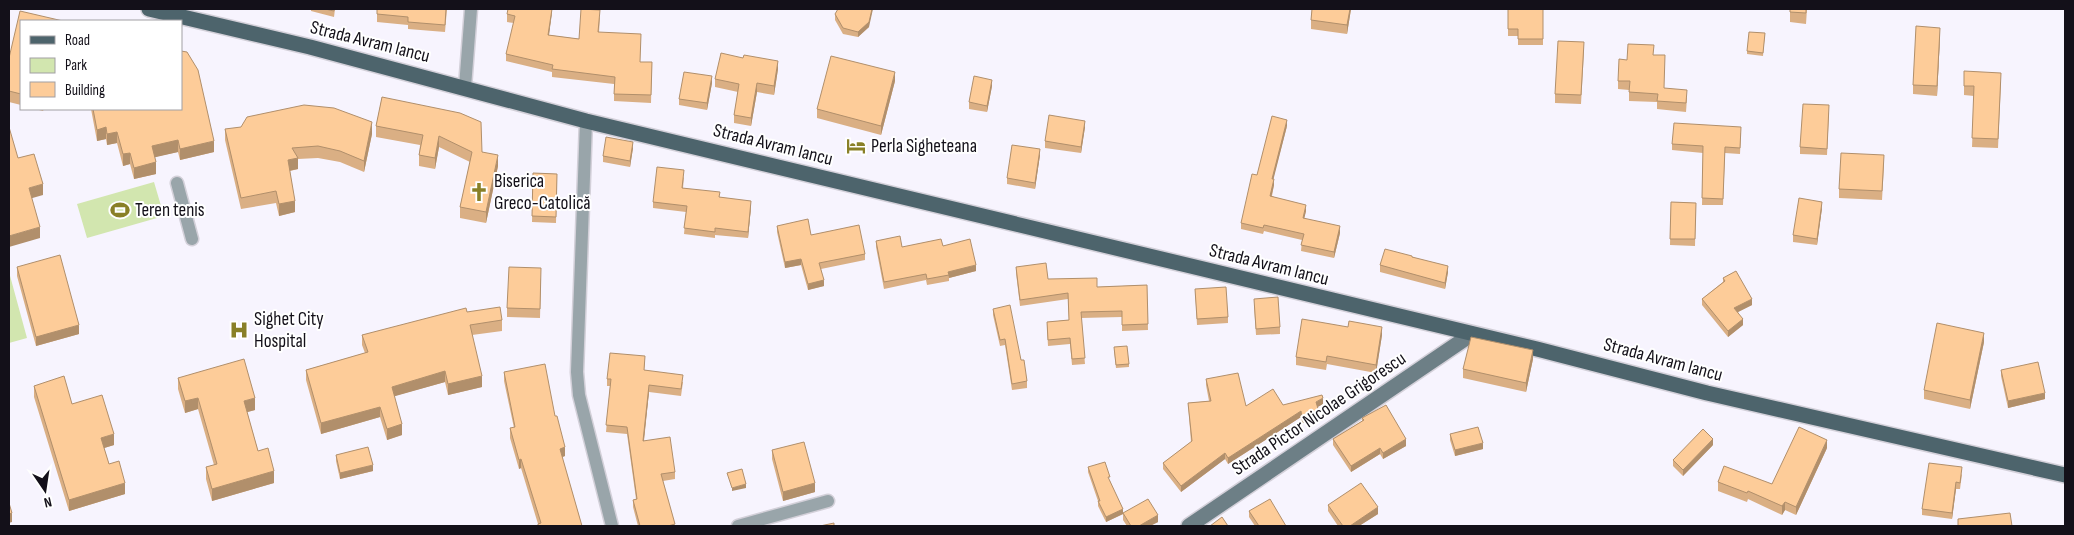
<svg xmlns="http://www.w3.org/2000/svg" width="2074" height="535" font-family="'Sofia Sans Condensed',sans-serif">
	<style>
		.green { fill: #d2e6af }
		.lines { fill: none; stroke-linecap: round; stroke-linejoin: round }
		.street-casing { stroke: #d3d0d9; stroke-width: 15 }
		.secondary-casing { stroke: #d3d0d9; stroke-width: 18 }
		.primary-casing { stroke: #d3d0d9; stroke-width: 18 }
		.street { stroke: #99a5aa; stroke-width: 12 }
		.secondary { stroke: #6d7f86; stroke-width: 15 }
		.primary { stroke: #4d646c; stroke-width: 15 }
		.wall { fill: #daaf84 }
		.shaded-wall { fill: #b18f6b }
		.building { fill: #fdcc99; stroke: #b18f6b }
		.labels { text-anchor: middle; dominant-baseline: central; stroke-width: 4; stroke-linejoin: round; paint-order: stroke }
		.street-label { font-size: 19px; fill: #131019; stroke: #fff }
		.poi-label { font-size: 19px; fill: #131019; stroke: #fff; text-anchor: start }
	</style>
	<rect width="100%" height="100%" fill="#f7f4fe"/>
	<path class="green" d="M154,182L164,216L87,238L77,204Z
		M9,272L27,338L9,343Z"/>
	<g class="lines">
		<g class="street-casing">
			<path id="street" d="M465,87L471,9
				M586,121L577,372L579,395L612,526
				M177,183L192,239
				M738,526L828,501"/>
		</g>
		<g class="secondary-casing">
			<path id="secondary" d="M1189,526L1472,334"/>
		</g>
		<g class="primary-casing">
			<path id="primary" d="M149,9L310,47L586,121L1537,349L1707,393L2065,475"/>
		</g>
		<use href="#street" class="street"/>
		<use href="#secondary" class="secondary"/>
		<use href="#primary" class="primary"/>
	</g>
	<path class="wall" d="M311,9H335L334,17L311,11Z
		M447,9L445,32L408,29V25L377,22V14Z
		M552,9L549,35L579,39L600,17L599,33L640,62H652L651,103L614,101V84L552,77V72L506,61V54L514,23L507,22V14Z
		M1312,9H1351L1347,34L1311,29V20Z
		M1425,9H1445V10Z
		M1508,9H1543V45H1518V36H1508Z
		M1790,9H1807L1806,24L1790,22Z
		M835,14L869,27L858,37L843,34L835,20Z
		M21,21V105L9,102V58Z
		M1765,33L1763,56L1747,54V51Z
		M1940,37L1937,96L1913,94V85Z
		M1584,51L1581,104L1555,103V94Z
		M1654,55L1664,88L1687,98L1686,112L1657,109V102L1629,101V90L1618,89V81L1627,60Z
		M778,69L774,95L757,92L751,126L734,123V115L738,92L715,87V79Z
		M895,81L881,135L817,118V109Z
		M2001,82L1998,148L1972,147L1974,96L1964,95V86Z
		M712,83L707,110L679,105V99Z
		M992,86L987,112L969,109V102Z
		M382,97L482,152L498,166L486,223L460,218V207L470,162L439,147L435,169L419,166V155L420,145L376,137V126Z
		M35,109H44L43,111Z
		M91,109H181L214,152L180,160L178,152L154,157L156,174L134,179L130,164L123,166L117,143L107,145L106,139L97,141Z
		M1829,112L1827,155L1800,154V147Z
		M1287,126L1273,179L1274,185L1272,196L1306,211L1304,218L1340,233L1334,258L1301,251L1302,240L1264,231L1263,234L1241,229V223L1257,175Z
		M1085,127L1081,153L1045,148V141Z
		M225,129L372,134L364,172L340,162L318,158L298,159V169L290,171L295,212L279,216L276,203L241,209L225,140Z
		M1741,133L1740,154L1725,153L1723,205H1702L1703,153L1672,150V144Z
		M633,148L630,167L603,162V156Z
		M1040,155L1035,189L1007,184V178Z
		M1884,165L1882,200L1839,198V189Z
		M533,173L557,174L556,223L532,222Z
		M684,177L683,188L720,197L751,207L748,238L715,235V238L684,234L686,212L653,208V202Z
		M1671,202L1696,203L1695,246L1670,245Z
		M1822,208L1817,245L1793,242V235Z
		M777,226L811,235L865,254V260L821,269L824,286L808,290L801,265L785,268L777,232Z
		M876,241L902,247L943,246L976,271L949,278V281L927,285L926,280L884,289L876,247Z
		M1412,257L1448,272L1445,289L1380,272V265Z
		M17,267L79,334L36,346L17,276Z
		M1016,267L1048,279L1097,287L1147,285L1148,330L1122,331V317L1081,318L1085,364L1072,365L1070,344L1048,346L1047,328V322L1069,320L1068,299L1020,306L1016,273Z
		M541,278L540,318L507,317V308Z
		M1723,278L1752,305L1738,312L1743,325L1728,337L1702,305V299L1723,282Z
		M1195,289L1228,317V323L1197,325Z
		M1254,305L1280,327V334L1256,335Z
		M993,309L1021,360L1027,381V388L1012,390L1005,345L1000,346L993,315Z
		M467,312L502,320V331L472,335L482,387L448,395L445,382L394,396L402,435L387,440L380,417L321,434L306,380V370L365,353L362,345V335Z
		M1382,335L1376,373L1327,364L1326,370L1296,365V357Z
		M1984,342L1970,409L1924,399V390Z
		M1114,350L1129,364V367L1116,368Z
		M1533,359L1526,392L1463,378V369Z
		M645,363L644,370L683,382L681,396L649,392L644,441L675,472V479L663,481L675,526H638L633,507V500L636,499L627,434L606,432L610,386H607V379Z
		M2001,370L2045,399L2008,408L2001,376Z
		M504,372L555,416L565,456L562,457L582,526H538V524L521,468L519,469L510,438V428H514L504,381Z
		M178,378L255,410L247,412L258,451L274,483L212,501L206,479V467L214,465L198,409L185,413L178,389Z
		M1206,379L1246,406L1323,404L1317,407L1319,418L1302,423L1301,417L1228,464L1225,459L1181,492L1163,469V463L1191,442L1188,403L1209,401L1206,385Z
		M34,386L72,404L114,445L104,448L109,464L125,494L69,511L34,397Z
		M1362,418L1406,446L1383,459L1380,454L1351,472L1333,445V439L1362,421Z
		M1450,434L1483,449L1455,456L1450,440Z
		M1713,445L1683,476L1673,466V460Z
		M1827,448L1796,515L1785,510L1782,515L1748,499L1747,502L1718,491V482L1772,484Z
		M772,450L815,492L783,501L772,459Z
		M336,455L373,471L340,479L336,461Z
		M1088,467L1110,481L1123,514L1106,522L1098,506V501L1088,472Z
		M1962,474L1960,489H1956L1952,519L1922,515V509Z
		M1328,505L1378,514L1359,526H1338L1328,511Z
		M1249,511L1286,526H1255L1249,517Z
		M1123,513L1158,522L1150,526H1127L1123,520Z"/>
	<path class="shaded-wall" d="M552,9V13L548,42V35Z
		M872,9H873L869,27L858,37V32Z
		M1350,9H1351L1347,34V25Z
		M1940,28V37L1937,96V86Z
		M778,61V69L774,95V86Z
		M895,72V81L881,135V126Z
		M712,76V83L707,110V103Z
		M992,80V86L987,112V106Z
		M757,83V92L751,126V118Z
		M1287,120V126L1272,185V179Z
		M1085,121V127L1081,153V147Z
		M372,122V134L364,172V161Z
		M106,127V139L97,141V130Z
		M117,132V143L107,145V134Z
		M439,136V147L435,169V158Z
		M178,140V152L152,158V146Z
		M214,141V152L180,160V149Z
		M633,142V148L630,167V161Z
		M1040,149V155L1035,189V183Z
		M130,153V164L123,166V154Z
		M498,155V166L486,223V212Z
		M298,158V169L288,171V160Z
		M156,162V174L134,179V168Z
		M1274,179V185L1270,202V196Z
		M43,184V195L29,199V188Z
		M295,201V212L279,216V204Z
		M751,201V207L748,238V232Z
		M1822,202V208L1817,245V239Z
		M1306,205V211L1303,224V218Z
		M1340,226V233L1334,258V252Z
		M40,227V238L9,247V236Z
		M801,259V265L785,268V262Z
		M976,265V271L949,278L948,272Z
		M1448,266V272L1445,289V283Z
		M824,280V286L808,290V284Z
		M1752,299V305L1734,314V308Z
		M1743,319V325L1728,337V331Z
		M79,325V334L36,346V337Z
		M1382,327V335L1376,373V365Z
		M1984,333V342L1970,409V400Z
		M1533,350V359L1526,392V383Z
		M445,371V382L392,397V387Z
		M482,376V387L448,395V384Z
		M649,385V392L643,448V441Z
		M2045,393V399L2008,408V401Z
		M198,398V409L185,413V401Z
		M255,398V410L244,413V401Z
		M1323,398V404L1316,408V402Z
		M380,407V417L321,434V423Z
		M1301,411V417L1228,464V458Z
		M1319,412V418L1302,423V417Z
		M402,424V435L387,440V429Z
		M114,434V445L101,449V438Z
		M1406,439V446L1383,459V453Z
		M1713,439V445L1683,476V470Z
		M1827,440V448L1796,515V507Z
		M1483,443V449L1455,456V450Z
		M565,447V456L560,458V449Z
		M1380,448V454L1351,472V466Z
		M1225,453V459L1181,492V486Z
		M521,459V468L519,469V460Z
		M373,465V471L340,479V473Z
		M274,471V483L212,501V489Z
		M1956,482V489L1952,519V513Z
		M125,483V494L69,511V500Z
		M815,483V492L783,501V492Z
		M746,484V488L732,491V488Z
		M1785,502V510L1782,515V506Z
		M1378,507V514L1359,526H1350Z
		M1123,509V514L1106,522V517Z
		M12,513V522L9,523V514Z
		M1158,515V522L1150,526H1139Z"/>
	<path class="building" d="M325,9H334V11Z
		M377,9H446L445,25L408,22V17L377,14Z
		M508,9H552L548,35L579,39L581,9L600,10L598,32L641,34L640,62H652L651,95L614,94L615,77L552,69L553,65L506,54L515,16L507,14Z
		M838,9H872L869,22L858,32L843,28L835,14Z
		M1312,9H1350L1347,25L1311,20Z
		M1508,9H1543V39H1518V29H1508Z
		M1790,9H1806V13L1790,12Z
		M20,11L63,21H21V94L9,91V58Z
		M1916,26L1940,28L1937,86L1913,85Z
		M1749,32L1765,33L1763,53L1747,51Z
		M1558,41L1584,42L1581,95L1555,94Z
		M1628,44L1654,45L1653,55H1665L1664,88L1687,90L1686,103L1657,101L1658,94L1629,92L1630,81H1618L1619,59L1627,60Z
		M181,51L187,52L198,70L214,141L180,149L178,140L152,146L156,162L134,168L130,153L123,154L117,132L107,134L106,127L97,130L93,109H181Z
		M721,53L743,58L744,55L778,61L774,86L757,83L751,118L734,115L739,84L715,79Z
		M831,56L895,72L881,126L817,109Z
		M1964,71L2001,73L1998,139L1972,138L1974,86H1964Z
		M684,72L712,76L707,103L679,99Z
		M974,76L992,80L987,106L969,102Z
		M382,97L460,113L481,122L482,152L498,155L486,212L460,207L472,152L439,136L435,158L419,155L423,135L376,126Z
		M1803,104L1829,105L1827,149L1800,147Z
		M304,105L334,108L372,122L364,161L340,151L318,146L292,148L298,158L288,160L295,201L279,204L276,191L241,198L225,129L241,127L247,117Z
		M1049,115L1085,121L1081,147L1045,141Z
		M1272,116L1287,120L1272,179H1274L1270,196L1306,205L1303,218L1340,226L1334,252L1301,245L1304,234L1264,225L1263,228L1241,223L1252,174L1257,175Z
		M1674,123L1741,127L1740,148L1725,147L1723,199L1702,198L1703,146L1672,144Z
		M9,127L18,158L34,154L43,184L29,188L40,227L9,236Z
		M606,137L633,142L630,161L603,156Z
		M1012,145L1040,149L1035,183L1007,178Z
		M1841,153L1884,155L1882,191L1839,189Z
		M657,167L684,170L682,188L720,192L719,197L751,201L748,232L715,228V232L684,228L687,206L653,202Z
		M533,173L557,174L556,217L532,216Z
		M1799,198L1822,202L1817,239L1793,235Z
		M1671,202L1696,203L1695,239H1670Z
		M808,219L811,235L859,225L865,254L819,263L824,280L808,284L801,259L785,262L777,226Z
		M900,236L902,247L941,239L943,246L970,239L976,265L948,272L949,275L927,279L926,274L884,282L876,241Z
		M1385,249L1412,256V257L1448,266L1445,283L1380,265Z
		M60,255L79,325L36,337L17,267Z
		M1046,263L1048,279L1097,278V287L1147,285L1148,324L1122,325V311L1081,312L1085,358L1072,359L1070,338L1048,340L1047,322L1069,320L1068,293L1020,300L1016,267Z
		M509,267L541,268L540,309L507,308Z
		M1736,271L1752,299L1734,308L1743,319L1728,331L1702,299L1725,281L1723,278Z
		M1226,287L1228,317L1197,319L1195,289Z
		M1278,297L1280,327L1256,329L1254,299Z
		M1010,305L1021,360H1024L1027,381L1012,384L1005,339L1000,340L993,309Z
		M500,307L502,320L470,325L482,376L448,384L445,371L392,387L402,424L387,429L380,407L321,423L306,370L368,352L362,335L466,308L467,312Z
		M1302,319L1348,327L1349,321L1382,327L1376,365L1327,356L1326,362L1296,357Z
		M1937,323L1984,333L1970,400L1924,390Z
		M1471,337L1533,350L1526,383L1463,369Z
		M1127,346L1129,364L1116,365L1114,347Z
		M610,353L645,356L644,370L683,375L681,389L649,385L643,441L670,437L675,472L661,474L675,524L668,526H640L633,500L637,499L627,427L606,425L611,379H607Z
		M244,359L255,398L244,401L258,451L268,448L274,471L212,489L206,467L217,464L198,398L185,401L178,378Z
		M2038,362L2045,393L2008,401L2001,370Z
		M545,364L555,416H557L565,447L560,449L582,526H538V524L541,523L521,459L519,460L510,428L515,427L504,372Z
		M1238,373L1246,406L1273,389L1283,405L1322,395L1323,398L1316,402L1319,412L1302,417L1301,411L1228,458L1225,453L1181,486L1163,463L1192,441L1188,403L1211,401L1206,379Z
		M64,376L72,404L102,395L114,434L101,438L109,464L119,461L125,483L69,500L34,386Z
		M1386,405L1406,439L1383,453L1380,448L1351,466L1333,439L1364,420L1362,418Z
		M1478,427L1483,443L1455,450L1450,434Z
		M1799,427L1827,440L1796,507L1785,502L1782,506L1748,491L1747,493L1718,482L1724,466L1772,484Z
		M1703,429L1713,439L1683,470L1673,460Z
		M804,442L815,483L783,492L772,450Z
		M368,447L373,465L340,473L336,455Z
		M1105,462L1110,477H1108L1123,509L1106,517L1098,501H1100L1088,467Z
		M1929,463L1962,467L1960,483L1956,482L1952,513L1922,509Z
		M742,469L746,484L732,488L727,473Z
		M1361,483L1378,507L1350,526H1343L1328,505Z
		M1148,499L1158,515L1139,526H1131L1123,513Z
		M1270,499L1286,526H1259L1249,511Z
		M9,503L12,513L9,514Z
		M2010,513L2012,526H1958V519Z
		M1222,517L1228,526H1210Z
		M834,523V526H820Z"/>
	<defs>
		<g id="hotel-bare" transform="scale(1.5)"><path d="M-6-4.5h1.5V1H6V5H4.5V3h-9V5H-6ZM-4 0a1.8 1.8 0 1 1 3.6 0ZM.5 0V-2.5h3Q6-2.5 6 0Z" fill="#898027" stroke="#fff" stroke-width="2.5" paint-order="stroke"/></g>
		<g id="church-bare" transform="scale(1.5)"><path d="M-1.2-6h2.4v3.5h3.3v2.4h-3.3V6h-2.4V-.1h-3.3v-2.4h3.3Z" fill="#898027" stroke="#fff" stroke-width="2.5" paint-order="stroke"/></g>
		<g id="stadium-bare" transform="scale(1.5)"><path d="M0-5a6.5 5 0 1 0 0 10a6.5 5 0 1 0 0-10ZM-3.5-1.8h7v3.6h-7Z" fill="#898027" stroke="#fff" stroke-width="2.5" paint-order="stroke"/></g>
		<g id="hospital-bare" transform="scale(1.5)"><path d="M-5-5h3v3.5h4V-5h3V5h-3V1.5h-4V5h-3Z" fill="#898027" stroke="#fff" stroke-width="2.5" paint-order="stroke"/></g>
	</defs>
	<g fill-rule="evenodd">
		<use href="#hotel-bare" x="856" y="146"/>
		<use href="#church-bare" x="479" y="192"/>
		<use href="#stadium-bare" x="120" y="210"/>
		<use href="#hospital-bare" x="239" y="330"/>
	</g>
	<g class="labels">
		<g class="street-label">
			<text transform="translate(370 42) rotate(14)">Strada Avram Iancu</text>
			<text transform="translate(773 145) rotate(14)">Strada Avram Iancu</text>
			<text transform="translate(1269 265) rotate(14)">Strada Avram Iancu</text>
			<text transform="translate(1663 360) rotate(15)">Strada Avram Iancu</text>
			<text transform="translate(1319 414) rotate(-34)">Strada Pictor Nicolae Grigorescu</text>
		</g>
		<g class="poi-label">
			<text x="871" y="146">Perla Sigheteana</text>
			<text x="494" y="181">Biserica<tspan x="494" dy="22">Greco-Catolică</tspan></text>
			<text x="135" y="210">Teren tenis</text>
			<text x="254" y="319">Sighet City<tspan x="254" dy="22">Hospital</tspan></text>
		</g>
	</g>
	<rect width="2074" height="535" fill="none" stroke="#131019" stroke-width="20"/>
	<rect x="20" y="20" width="162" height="90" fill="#ffffff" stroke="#a19fa3"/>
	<rect x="30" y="36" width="25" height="8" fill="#4d646c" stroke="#a19fa3"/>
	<text x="65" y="45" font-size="15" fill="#131019">Road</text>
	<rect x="30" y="58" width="25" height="15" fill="#d2e6af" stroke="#a19fa3"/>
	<text x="65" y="70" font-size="15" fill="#131019">Park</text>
	<rect x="30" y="82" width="25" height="15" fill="#fdcc99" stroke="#a19fa3"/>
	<text x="65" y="95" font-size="15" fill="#131019">Building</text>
	<g transform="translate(45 490) rotate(167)" stroke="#ffffff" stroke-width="4" paint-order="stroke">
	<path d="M0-4L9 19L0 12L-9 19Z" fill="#131019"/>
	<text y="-8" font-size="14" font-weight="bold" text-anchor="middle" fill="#131019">N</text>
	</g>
</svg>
